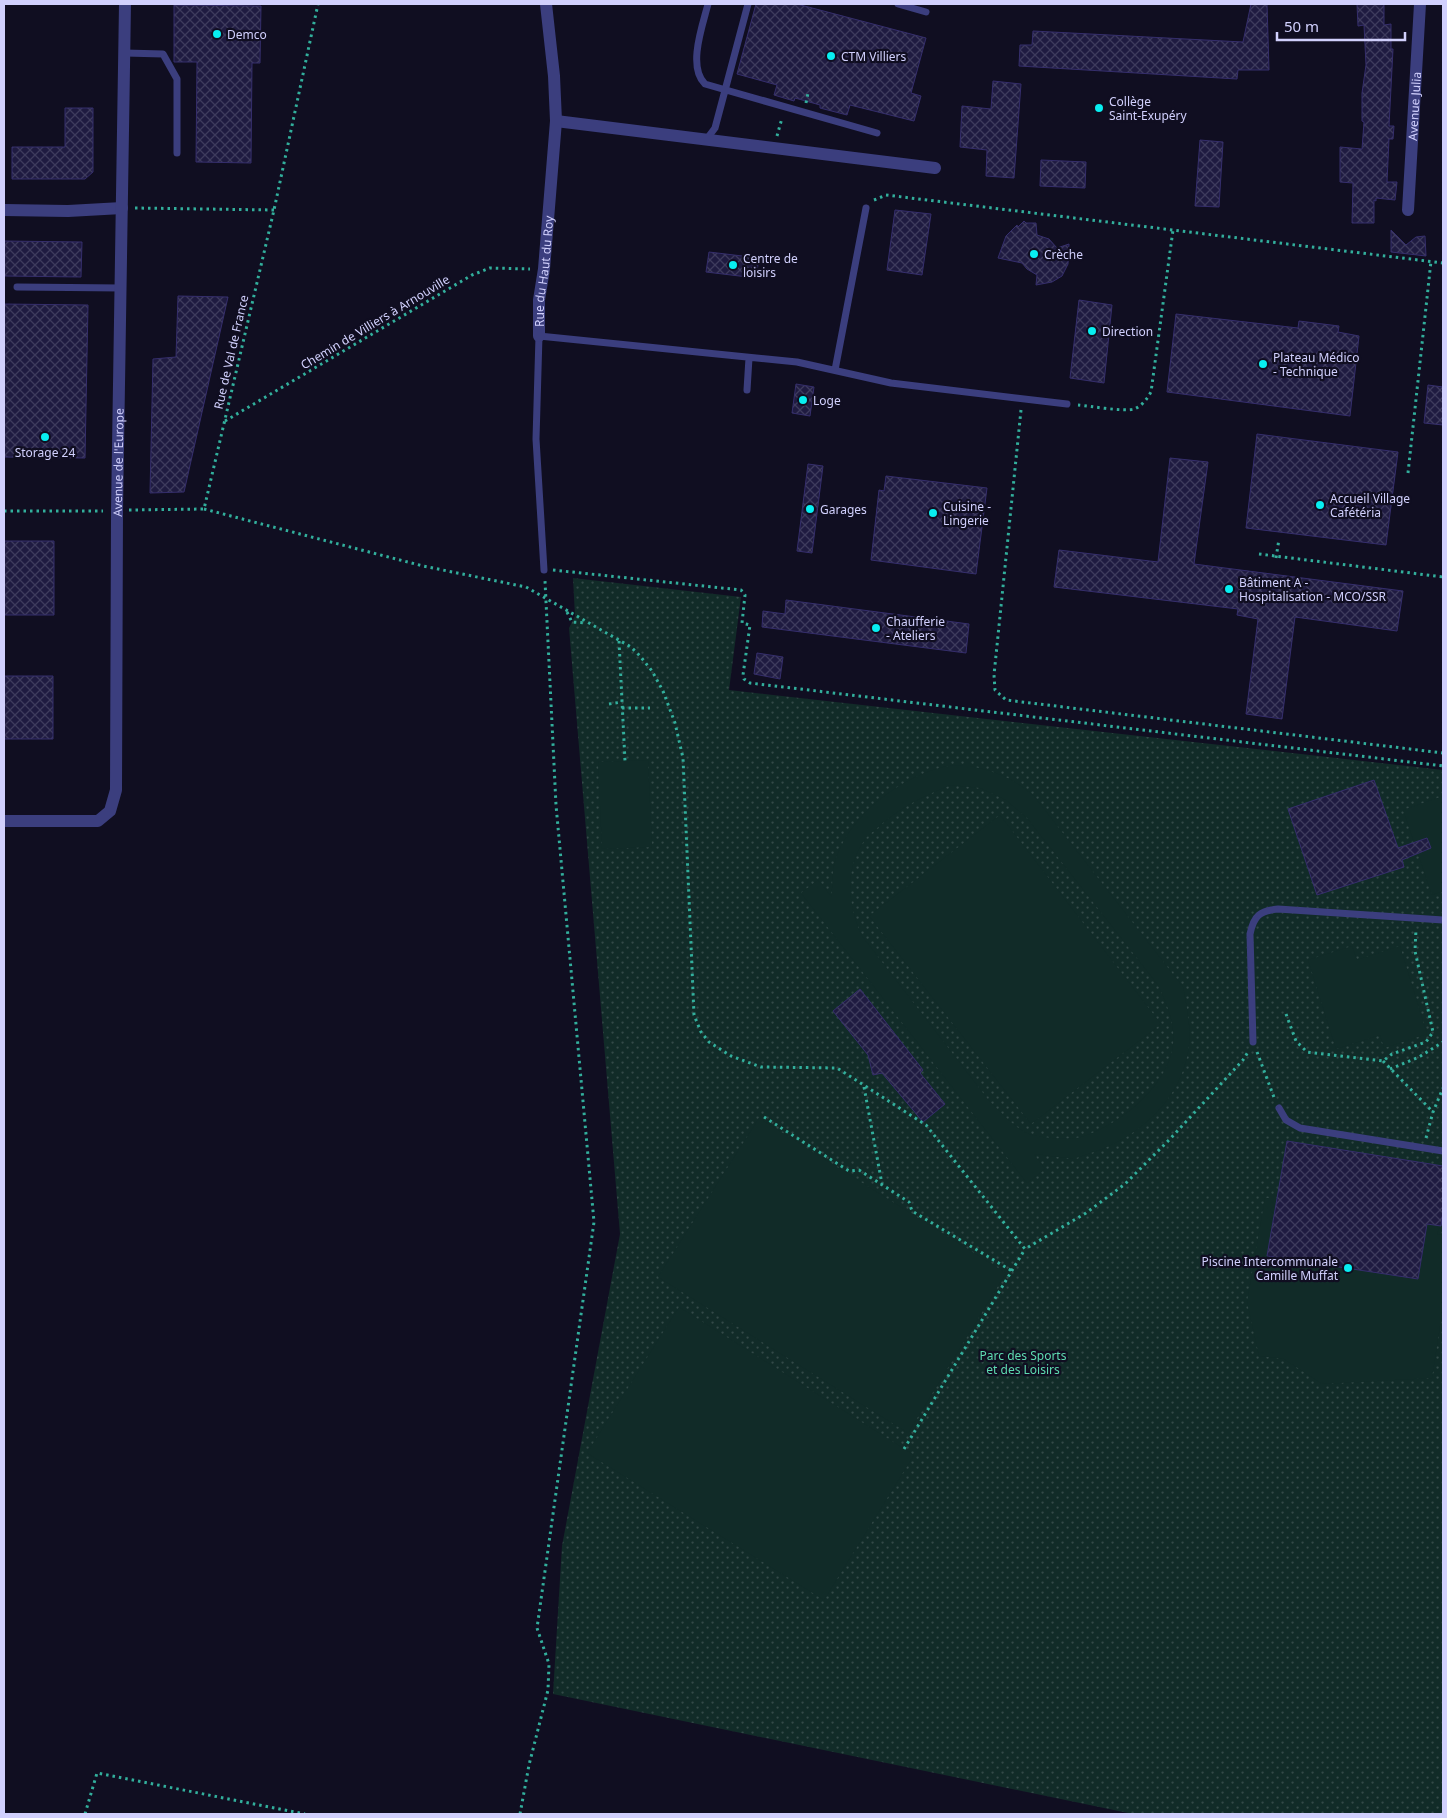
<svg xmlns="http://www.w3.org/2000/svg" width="1447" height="1818" font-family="'Noto Sans',sans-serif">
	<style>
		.green { fill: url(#green-dots) }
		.pitch { fill: #112b28; fill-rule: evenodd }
		.building { fill: url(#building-cross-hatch); stroke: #352e6c }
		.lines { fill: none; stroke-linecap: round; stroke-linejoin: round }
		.path { stroke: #32af9c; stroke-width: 3; stroke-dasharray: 2.5 4; stroke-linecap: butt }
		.service { stroke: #3b3e7e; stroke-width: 7 }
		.minor { stroke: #3b3e7e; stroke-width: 12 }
		.poi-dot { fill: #08eef1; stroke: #100e21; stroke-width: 2 }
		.labels { text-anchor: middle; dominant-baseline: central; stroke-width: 4.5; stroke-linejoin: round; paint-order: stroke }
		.poi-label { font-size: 12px; fill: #d1d0fd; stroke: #100e21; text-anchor: start }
		.street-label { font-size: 12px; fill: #d1d0fd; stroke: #100e21 }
		.park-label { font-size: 12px; fill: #5edbb1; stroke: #100e21 }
	</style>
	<defs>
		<pattern id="green-dots" width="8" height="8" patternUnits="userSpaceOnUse" patternTransform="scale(1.25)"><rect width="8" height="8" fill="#112b28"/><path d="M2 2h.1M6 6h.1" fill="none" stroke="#334948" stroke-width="1.8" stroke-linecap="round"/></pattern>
		<pattern id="building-cross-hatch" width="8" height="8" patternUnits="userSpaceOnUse" patternTransform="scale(1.25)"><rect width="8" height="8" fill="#1f1b41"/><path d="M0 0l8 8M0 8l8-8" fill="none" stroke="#3e3b5d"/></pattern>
	</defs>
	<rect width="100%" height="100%" fill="#100e21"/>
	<path class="green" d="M573,578L741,597L729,690L1443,770V1814H1133L553,1694L562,1546L620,1234L569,628L575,616Z"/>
	<path class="pitch" d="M648,760L652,847L602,849L598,762Z
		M970,766C998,772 1012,778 1034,796L1183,987C1187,1008 1192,1030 1188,1052C1180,1100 1139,1137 1094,1152C1088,1153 1082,1157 1076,1158C1063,1159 1047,1155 1034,1154L1045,1169L1027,1183L801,893L818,880L832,897C832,884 832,870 836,858C852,814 898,779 943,767C951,765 962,766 970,766ZM951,785L980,788L1006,800L1027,818L1158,985C1168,1006 1177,1028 1172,1051C1163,1090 1118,1126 1081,1137C1069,1140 1044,1138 1032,1135C1016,1130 1002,1113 990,1102L862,936C848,906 844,870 864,841C866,837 871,833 875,830C897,809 923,796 951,785Z
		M1443,796V891L1432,895L1403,810Z
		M1000,815L1161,1024L1031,1124L869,916Z
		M1352,946L1357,960L1400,946L1427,1034L1384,1048L1380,1035L1336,1049L1308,960Z
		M759,1118L1006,1273L908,1433L658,1277Z
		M1287,1141L1443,1166C1443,1188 1447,1214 1437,1234L1443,1235V1307L1432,1378L1322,1384L1284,1359L1259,1356L1247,1302L1265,1198H1278Z
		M679,1307L914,1455L824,1600L587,1453Z"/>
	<path class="building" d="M756,4H797L926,38L911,93L921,96L914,121L850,105L847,115L820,108V105L795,98L794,101L774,95L777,85L737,74Z
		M1251,4H1267L1269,70H1238L1237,79L1019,66L1020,45H1032L1033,31L1243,42Z
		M1357,4H1384V25L1391,24V49H1393L1389,126H1394L1393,139H1389L1387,182H1397L1395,200L1376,198V201L1374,200V223H1352L1353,183L1340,182V147L1362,149L1364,122L1362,121V93L1366,65L1364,25L1358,26Z
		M174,5L261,6L260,63H252L251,163L196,162L197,62H174Z
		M993,81L1021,84L1014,178L986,176L987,150L960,147L962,106L991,109Z
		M65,108H93V172L85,179H12V147H65Z
		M1200,140L1223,142L1219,207L1195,206Z
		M1041,160L1086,162L1085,188L1040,186Z
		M895,210L931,214L922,275L887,270Z
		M1024,221L1026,223H1036L1037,235L1049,239L1057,248L1069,244L1068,264L1062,276L1052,282L1036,285L1037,275L1027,269L1022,263L998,258L1006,236L1017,225L1018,227Z
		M1391,230L1406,245L1416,237L1425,236L1426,256L1391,252Z
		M4,241L82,242L81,277L4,276Z
		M709,252L759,258L756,278L706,272Z
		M178,296L228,297L184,492L150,493L153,359L176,357Z
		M1079,300L1112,305L1104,383L1070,378Z
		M4,304L88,305L85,458L4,457Z
		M1176,314L1298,328L1299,321L1339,326L1338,332L1359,336L1350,416L1167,392Z
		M796,384L814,387L810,416L792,413Z
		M1428,385L1443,387V425L1424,423Z
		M1257,434L1398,452L1386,545L1246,528Z
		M1170,458L1208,462L1194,564L1403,591L1397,631L1295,617L1282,719L1246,714L1258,619L1237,615L1238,609L1054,587L1059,550L1158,562Z
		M808,464L823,466L812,553L797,551Z
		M886,476L987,488L976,574L871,560L879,490L884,491Z
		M4,541H54V615H4Z
		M786,600L969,624L966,653L762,627L763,611L785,614Z
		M757,653L783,657L780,679L754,674Z
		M4,676H53V739H4Z
		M1374,780L1398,848L1427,838L1431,848L1402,860L1404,867L1317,895L1288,809Z
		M860,989L923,1070L920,1073L945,1104L923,1122L882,1073L873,1075L868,1055L833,1011Z
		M1287,1141L1443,1166V1212L1441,1226L1427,1224L1418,1279L1267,1256Z"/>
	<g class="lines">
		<path class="path" d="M806,103L808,93
			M777,136L782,118
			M874,200L886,195L1443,263
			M135,208L274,210
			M1078,405C1090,406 1124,412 1134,409C1142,406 1147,399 1151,392L1173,230
			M1021,410L994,675L995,690L1006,700L1443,753
			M225,421L472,275L490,268L530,269
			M1408,473L1431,261
			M204,509L423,566L526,587L631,647L640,656L652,671L663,691L675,723L683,758L694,1015L701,1032L709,1042L731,1056L761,1067L837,1068L926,1125L1025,1249L1086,1213L1125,1184L1170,1139L1243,1060L1248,1052
			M129,510L204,509L274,210L318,4
			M4,511H103
			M1259,554L1443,577
			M1276,558L1279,539
			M553,570L741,590L745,595L742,623L750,625L743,675L744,679L750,683L1443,766
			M567,612L572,622L586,623
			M619,641L625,761
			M609,704L622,702
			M622,708H650
			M1286,1014L1296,1041L1307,1052L1383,1061L1392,1054L1426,1042L1433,1032L1415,951L1416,929
			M1257,1052L1275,1100
			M1383,1061L1433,1112
			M1390,1069L1419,1057L1443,1042
			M864,1087L882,1184
			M764,1117L849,1171L859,1170L909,1202L912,1211L1012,1271
			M1426,1138L1433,1112L1443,1088
			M904,1449L1025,1249
			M85,1814L97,1773L305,1814
			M520,1814L529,1765L548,1690L549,1664L537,1628L594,1222L556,805L545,581"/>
		<path class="service" d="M708,4C703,24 687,67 705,84L877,133
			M898,4L926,12
			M125,53L163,54L177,79V153
			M706,140L715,128L748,4
			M17,287L121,288
			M835,370L866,208
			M747,390L749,358
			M544,570L536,439L539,336L797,362L891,383L1067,404
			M1253,1042L1250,934C1254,915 1260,911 1278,909L1443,920
			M1279,1108L1286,1120L1300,1128L1443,1151"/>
		<g class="minor">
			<path d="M556,121L935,168"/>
			<path d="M4,210L68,211L122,208"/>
			<path id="s1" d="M1408,210L1420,4"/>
			<path id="s2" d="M539,336V300L544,269L556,121L554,76L546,4"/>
			<path id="s3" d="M4,821H98L110,811L116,790L117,511L125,4"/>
		</g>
	</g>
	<g class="poi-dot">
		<circle cx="217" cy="34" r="5"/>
		<circle cx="831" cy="56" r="5"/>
		<circle cx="1099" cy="108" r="5"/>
		<circle cx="1034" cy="254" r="5"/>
		<circle cx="733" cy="265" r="5"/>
		<circle cx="1092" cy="331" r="5"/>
		<circle cx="1263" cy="364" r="5"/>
		<circle cx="803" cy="400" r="5"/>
		<circle cx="45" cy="437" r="5"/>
		<circle cx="1320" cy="505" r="5"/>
		<circle cx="810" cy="509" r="5"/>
		<circle cx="933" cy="513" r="5"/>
		<circle cx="1229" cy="589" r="5"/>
		<circle cx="876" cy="628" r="5"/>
		<circle cx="1348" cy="1268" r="5"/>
	</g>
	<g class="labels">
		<g class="poi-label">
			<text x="227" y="34">Demco</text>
			<text x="841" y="56">CTM Villiers</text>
			<text x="1109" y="101">Collège<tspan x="1109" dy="14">Saint-Exupéry</tspan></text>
			<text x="1044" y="254">Crèche</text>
			<text x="743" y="258">Centre de<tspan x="743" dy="14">loisirs</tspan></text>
			<text x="1102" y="331">Direction</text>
			<text x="1273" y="357">Plateau Médico<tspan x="1273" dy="14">- Technique</tspan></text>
			<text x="813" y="400">Loge</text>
			<text x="45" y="452" text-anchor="middle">Storage 24</text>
			<text x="1330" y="498">Accueil Village<tspan x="1330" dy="14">Cafétéria</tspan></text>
			<text x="943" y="506">Cuisine -<tspan x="943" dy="14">Lingerie</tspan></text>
			<text x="820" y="509">Garages</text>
			<text x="1239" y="582">Bâtiment A -<tspan x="1239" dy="14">Hospitalisation - MCO/SSR</tspan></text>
			<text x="886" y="621">Chaufferie<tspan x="886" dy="14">- Ateliers</tspan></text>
			<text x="1338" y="1261" text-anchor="end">Piscine Intercommunale<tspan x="1338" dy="14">Camille Muffat</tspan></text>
		</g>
		<g class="street-label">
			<text stroke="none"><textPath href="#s1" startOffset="104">Avenue Julia</textPath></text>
			<text stroke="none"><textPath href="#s2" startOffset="65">Rue du Haut du Roy</textPath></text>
			<text transform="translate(375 322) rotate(-31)">Chemin de Villiers à Arnouville</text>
			<text transform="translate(231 352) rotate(-77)">Rue de Val de France</text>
			<text stroke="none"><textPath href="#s3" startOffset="459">Avenue de l'Europe</textPath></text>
		</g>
		<g class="park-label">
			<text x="1023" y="1355">Parc des Sports<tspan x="1023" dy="14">et des Loisirs</tspan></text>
		</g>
	</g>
	<rect width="1447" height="1818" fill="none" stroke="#d1d0fd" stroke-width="10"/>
	<path d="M1277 32v8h128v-8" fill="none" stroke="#d1d0fd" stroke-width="2.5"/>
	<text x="1284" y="32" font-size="15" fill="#d1d0fd" stroke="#100e21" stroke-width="4" paint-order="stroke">50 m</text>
</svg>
